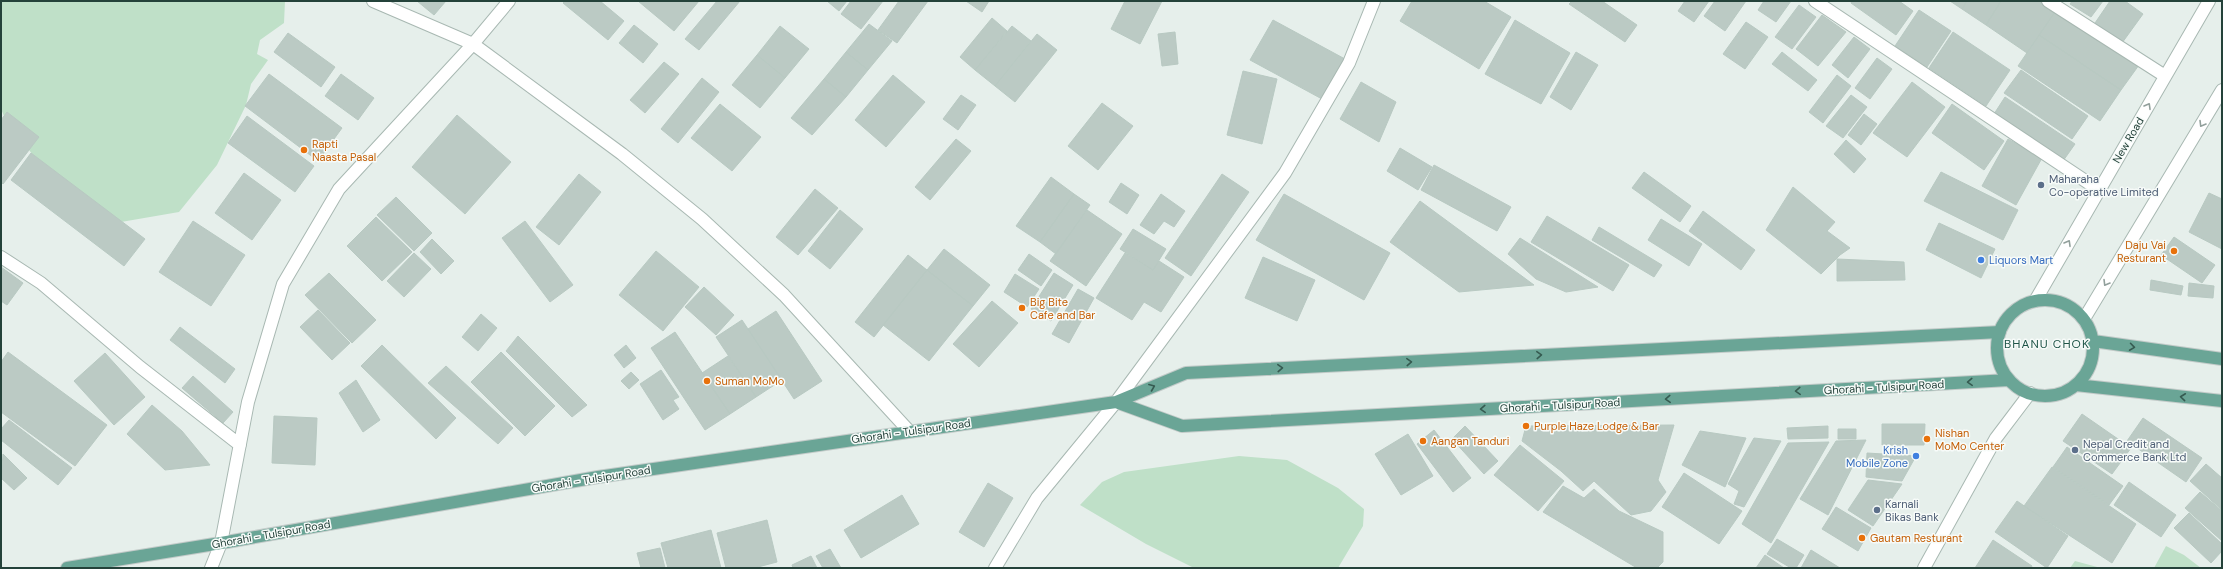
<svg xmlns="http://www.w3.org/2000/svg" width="2223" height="569" font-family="'DM Sans',sans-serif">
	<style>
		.green { fill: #bfe0c8 }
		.building { fill: #bbcac4; stroke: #b8c9c2 }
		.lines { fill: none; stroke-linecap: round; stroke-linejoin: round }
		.minor-casing { stroke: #a8b8b2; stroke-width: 14 }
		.major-casing { stroke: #c2cac8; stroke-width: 14 }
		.minor { stroke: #fff; stroke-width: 12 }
		.major { stroke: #6aa596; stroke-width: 12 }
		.oneway { stroke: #92a09c }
		.oneway2 { stroke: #365b51 }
		.food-dot { fill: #e8710a; stroke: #f7fbf9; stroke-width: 1.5 }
		.service-dot { fill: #5c6f8a; stroke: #f7fbf9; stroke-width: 1.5 }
		.shop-dot { fill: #3f7fe0; stroke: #f7fbf9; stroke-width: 1.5 }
		.labels { text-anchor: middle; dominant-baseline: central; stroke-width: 3; stroke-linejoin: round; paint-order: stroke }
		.street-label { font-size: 11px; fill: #24423a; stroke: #f7fbf9 }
		.food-label { font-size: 11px; fill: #c56008; stroke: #f7fbf9; text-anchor: start }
		.service-label { font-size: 11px; fill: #4e5e75; stroke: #f7fbf9; text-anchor: start }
		.shop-label { font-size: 11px; fill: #366cbe; stroke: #f7fbf9; text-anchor: start }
		.neighbourhood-label { font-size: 12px; letter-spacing: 1px; fill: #1f5548; stroke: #f7fbf9 }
	</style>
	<rect width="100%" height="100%" fill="#e6efeb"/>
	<path class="green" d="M1,1H285L284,23L260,40L257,54L268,60L251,84L246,105L217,165L179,212L121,222L52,181L4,116L1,109Z
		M1239,456L1287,460L1338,488L1364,509L1363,526L1338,568H1194L1146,544L1080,505L1102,482L1124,472Z
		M2166,546L2184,555L2201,568H2154Z
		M2075,561L2101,568H2070Z"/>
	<path class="building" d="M417,1H446L434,15Z
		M565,1H600L624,21L608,40L563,3Z
		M638,1H699L674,31Z
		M717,1H740L699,50L685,39Z
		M827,1H847L839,11Z
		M851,1H883L861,29L841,14Z
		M899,1H928L897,43L878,30Z
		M966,1H989L982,12Z
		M1125,1H1162L1140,44L1111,29Z
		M1412,1H1484L1511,17L1479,69L1400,21Z
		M1572,1H1602L1637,25L1625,42L1569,4Z
		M1685,1H1709L1694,22L1678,11Z
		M1715,1H1746L1725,31L1704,16Z
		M1764,1H1791L1776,22L1758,10Z
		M1852,1H1899L1913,11L1896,35L1851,3Z
		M1950,1H1967L1962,9Z
		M1967,1H2001L1986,25L1962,9Z
		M2001,1H2044L2057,9L2027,53L1986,25Z
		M2072,1H2103L2091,17L2070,4Z
		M2110,1H2125L2143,14L2122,43L2095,23Z
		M1799,5L1816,17L1792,49L1775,37Z
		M2057,9L2139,65L2121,90L2039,35Z
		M1919,10L1951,31L1927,67L1895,46Z
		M1822,15L1846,32L1818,66L1796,49Z
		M992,18L1007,31L975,70L960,57Z
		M1273,20L1345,59L1322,99L1250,60Z
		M1515,20L1570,53L1541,104L1485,74Z
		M1746,22L1768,37L1745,69L1723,54Z
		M869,24L892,41L868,70L846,52Z
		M634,25L658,44L643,63L619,43Z
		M780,26L809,49L785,78L757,55Z
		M1012,26L1031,41L995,86L975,70Z
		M1175,32L1178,64L1162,66L1158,34Z
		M1953,32L2010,70L1986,106L1929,68Z
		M288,33L335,67L321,87L274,52Z
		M1037,34L1057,50L1015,102L995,86Z
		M2039,35L2121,90L2100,121L2018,66Z
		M1854,37L1870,49L1848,78L1832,65Z
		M846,52L868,70L846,97L824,79Z
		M1576,52L1598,65L1571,110L1550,97Z
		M1782,52L1817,80L1808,91L1772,64Z
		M757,55L785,78L760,108L732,85Z
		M1877,58L1892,69L1870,99L1855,88Z
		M664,62L679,74L645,113L630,100Z
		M2021,70L2088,116L2072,139L2004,93Z
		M1243,71L1277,79L1262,144L1227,135Z
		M269,74L342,128L318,161L245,106Z
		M341,74L374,98L358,120L325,96Z
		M893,75L925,102L886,147L855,120Z
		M1837,75L1851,86L1823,123L1809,112Z
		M702,78L719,92L678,143L661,129Z
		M824,79L846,97L812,135L791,118Z
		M1361,82L1396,102L1379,142L1340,119Z
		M1912,82L1945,107L1907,157L1873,133Z
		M961,95L976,105L958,130L943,119Z
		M1851,95L1867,107L1843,138L1826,126Z
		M2005,97L2075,144L2063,161L1994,114Z
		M1102,103L1133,126L1098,170L1068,146Z
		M720,104L761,137L732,171L691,138Z
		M1952,104L2004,141L1984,170L1932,133Z
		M7,112L39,137L3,184L1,182V120Z
		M1864,114L1877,124L1861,145L1848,135Z
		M457,115L511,162L465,214L412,167Z
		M247,116L314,166L295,192L228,143Z
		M956,139L971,151L930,200L915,187Z
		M2008,139L2042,158L2016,205L1982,186Z
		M1846,140L1866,159L1854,173L1834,154Z
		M1400,148L1432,167L1418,190L1387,171Z
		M31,153L145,239L124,266L11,180Z
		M1434,165L1511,207L1497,231L1421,190Z
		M1644,172L1691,206L1680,222L1632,188Z
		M1941,172L2018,210L2003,240L1924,201Z
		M244,173L281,200L252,240L215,213Z
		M579,174L601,192L559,245L536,227Z
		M1222,174L1249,192L1191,276L1165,258Z
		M1051,177L1074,194L1040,242L1016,226Z
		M1121,183L1139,195L1127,214L1109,202Z
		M1793,187L1835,222L1827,231L1850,248L1840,255L1821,274L1766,230Z
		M815,189L838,208L798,255L776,237Z
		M2209,193L2222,199V249L2189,232Z
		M1074,194L1090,205L1056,254L1040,242Z
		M1161,194L1185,211L1174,227L1164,221L1154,234L1140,225Z
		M1284,194L1390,253L1364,300L1256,240Z
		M396,197L432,233L414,251L377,215Z
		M1420,201L1534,285L1459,292L1390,242Z
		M840,210L863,229L830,269L808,251Z
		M1087,210L1122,234L1086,286L1050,261Z
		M1703,211L1755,250L1741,270L1689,231Z
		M1547,216L1629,265L1613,291L1531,242Z
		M376,217L412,252L382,281L347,246Z
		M1661,219L1702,244L1689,266L1648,240Z
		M193,221L245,255L211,306L159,272Z
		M525,221L573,285L550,302L502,238Z
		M1939,223L1995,249L1981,278L1926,250Z
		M1599,227L1662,265L1654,277L1592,240Z
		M1133,229L1166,249L1153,270L1120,249Z
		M2174,237L2215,265L2202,283L2161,255Z
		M1520,238L1598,287L1566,292L1536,279L1508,254Z
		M432,239L454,261L441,274L420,252Z
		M944,249L990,285L973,306L927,270Z
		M656,251L699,287L663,331L619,295Z
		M414,253L431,269L404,297L387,281Z
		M1125,253L1153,270L1159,261L1184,277L1161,312L1144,302L1132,320L1096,298Z
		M1029,254L1052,270L1041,286L1018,270Z
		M908,255L927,270L874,337L855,322Z
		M1263,257L1315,280L1297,321L1245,298Z
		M1837,259L1904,262L1905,280L1837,281Z
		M1,267L23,283L7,305L1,301Z
		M927,270L973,306L929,361L883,325Z
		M329,273L376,320L352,343L305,295Z
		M1054,273L1073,285L1051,321L1031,309Z
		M1015,274L1039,289L1027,307L1004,292Z
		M2151,280L2183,286L2181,295L2150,290Z
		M2189,283L2214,286L2213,298L2188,296Z
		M704,287L734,315L716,335L685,307Z
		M1078,289L1094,298L1069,343L1052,334Z
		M992,301L1018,323L979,367L953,344Z
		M318,310L350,343L332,360L300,327Z
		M776,311L822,381L794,399L748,329Z
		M481,314L497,328L478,351L462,337Z
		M742,320L782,380L756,397L716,337Z
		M180,327L235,369L225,383L170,340Z
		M675,332L730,414L705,430L651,348Z
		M518,336L587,405L572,417L506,351Z
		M382,345L456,418L436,439L361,366Z
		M626,345L636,358L624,368L614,355Z
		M8,352L107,425L75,466L1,412V362Z
		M501,352L555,406L525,436L471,382Z
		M105,353L145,397L114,425L74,381Z
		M728,356L756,397L730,414L702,373Z
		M446,366L513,428L498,444L428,383Z
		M661,370L679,397L673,400L679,409L663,420L640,384Z
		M631,372L639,380L629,389L621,381Z
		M193,376L233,412L223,423L182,388Z
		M356,380L380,420L363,432L339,393Z
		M152,405L182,431L210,465L165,470L127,434Z
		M2082,414L2131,448L2112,474L2063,441Z
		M274,416L317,418L315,465L272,463Z
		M2143,418L2202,458L2186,482L2127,441Z
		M9,420L72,468L58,485L1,440V429Z
		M1882,424H1925L1924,445H1882Z
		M1674,425L1658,480L1666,492L1651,511L1631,515L1594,481L1583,491L1561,471L1522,441L1526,426Z
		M1465,426L1498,461L1484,474L1452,439Z
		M1828,426V438L1788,439L1787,428Z
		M1838,429H1856V439H1838Z
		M1434,430L1471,478L1453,492L1417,444Z
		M1700,431L1746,438L1725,487L1682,465Z
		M1408,434L1433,476L1401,495L1375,454Z
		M1754,438L1781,441L1744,507L1734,504L1739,491L1728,484Z
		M1866,440L1828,515L1800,499L1836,441Z
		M1829,442L1771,543L1742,524L1788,443Z
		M1520,445L1564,481L1538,511L1494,475Z
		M2067,447L2123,486L2109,505L2053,467Z
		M1867,453L1916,456L1902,481L1866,477Z
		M3,454L27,478L14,490L1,478Z
		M2206,464L2222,478V510L2190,481Z
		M2052,467L2136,524L2112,563L2024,506Z
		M1684,473L1742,511L1719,544L1662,507Z
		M1868,480L1902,484L1873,526L1848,510Z
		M2129,482L2176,515L2161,537L2114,505Z
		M988,483L1013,498L984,547L959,532Z
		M1563,486L1584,498L1594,489L1619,511L1663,532V562L1657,568H1637L1543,512Z
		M2200,492L2222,511V541L2185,508Z
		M902,495L919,524L861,558L844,530Z
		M2017,501L2068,536L2047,568L1995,532Z
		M1836,507L1871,528L1858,551L1822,529Z
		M2189,513L2222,544V551L2211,563L2174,528Z
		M767,520L777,562L754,568H726L717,533Z
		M711,530L721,568H668L661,543Z
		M1777,539L1804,555L1796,568H1791L1767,554Z
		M1993,540L2032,566L2031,568H1975Z
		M660,548L665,568H641L637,553Z
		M830,549L841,568H823L816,556Z
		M1811,550L1840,568H1801Z
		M1765,555L1784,568H1756Z
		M811,556L817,568H793L792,565Z"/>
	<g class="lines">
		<g class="minor-casing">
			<path id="minor" d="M373,1L473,44L622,154L702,219L784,295L909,431
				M1815,1L2099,190
				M2048,1L2165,76
				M1,257L41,283L140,367L240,445
				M2035,301L2209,1
				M2084,319L2222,90
				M211,568L221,543L248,402L283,284L339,189L473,44L509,1
				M995,568L1037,498L1116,402L1285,173L1349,63L1374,1
				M1924,568L1996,438L2030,393"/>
		</g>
		<g class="major-casing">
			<path id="major" d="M1997 348a48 48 0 1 1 96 0a48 48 0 1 1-96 0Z
				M2093,341L2222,359
				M2076,385L2222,401
				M1116,402L1182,426L2009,380
				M67,568L221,543L598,477L1116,402L1186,373L2000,332"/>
		</g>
		<use href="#minor" class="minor"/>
		<use href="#major" class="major"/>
	</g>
	<defs><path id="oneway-chevron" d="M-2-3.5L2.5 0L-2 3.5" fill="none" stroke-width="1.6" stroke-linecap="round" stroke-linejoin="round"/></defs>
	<g class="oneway">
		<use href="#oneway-chevron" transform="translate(2148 106) rotate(-60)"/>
		<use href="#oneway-chevron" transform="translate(2202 124) rotate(121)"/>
		<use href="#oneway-chevron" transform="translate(2068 243) rotate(-60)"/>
		<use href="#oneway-chevron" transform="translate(2106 283) rotate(121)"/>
	</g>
	<g class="oneway2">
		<use href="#oneway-chevron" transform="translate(2132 347) rotate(8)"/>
		<use href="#oneway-chevron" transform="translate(1539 355) rotate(-3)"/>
		<use href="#oneway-chevron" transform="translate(1409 362) rotate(-3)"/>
		<use href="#oneway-chevron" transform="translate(1280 368) rotate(-3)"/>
		<use href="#oneway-chevron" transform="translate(1970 382) rotate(177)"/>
		<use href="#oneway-chevron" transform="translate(1152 387) rotate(-22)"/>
		<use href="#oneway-chevron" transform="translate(1798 391) rotate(177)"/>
		<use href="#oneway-chevron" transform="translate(2183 397) rotate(-174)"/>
		<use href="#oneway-chevron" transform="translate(1668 399) rotate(177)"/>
		<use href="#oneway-chevron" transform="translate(1483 409) rotate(177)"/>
	</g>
	<g class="food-dot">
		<circle cx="304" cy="150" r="4"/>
		<circle cx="2174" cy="251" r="4"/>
		<circle cx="1022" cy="308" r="4"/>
		<circle cx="707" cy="381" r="4"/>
		<circle cx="1526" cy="426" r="4"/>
		<circle cx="1927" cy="439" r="4"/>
		<circle cx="1423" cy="441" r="4"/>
		<circle cx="1862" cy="538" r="4"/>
	</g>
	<g class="service-dot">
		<circle cx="2041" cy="185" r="4"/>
		<circle cx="2075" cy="450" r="4"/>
		<circle cx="1877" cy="510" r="4"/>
	</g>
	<g class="shop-dot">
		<circle cx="1981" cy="260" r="4"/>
		<circle cx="1916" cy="456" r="4"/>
	</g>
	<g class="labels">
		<g class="street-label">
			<text transform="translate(2128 140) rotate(-60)">New Road</text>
			<text transform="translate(1884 387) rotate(-3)">Ghorahi - Tulsipur Road</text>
			<text transform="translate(1560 405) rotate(-3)">Ghorahi - Tulsipur Road</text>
			<text transform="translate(911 431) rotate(-8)">Ghorahi - Tulsipur Road</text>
			<text transform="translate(591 479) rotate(-9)">Ghorahi - Tulsipur Road</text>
			<text transform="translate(271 534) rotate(-10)">Ghorahi - Tulsipur Road</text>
		</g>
		<g class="food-label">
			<text x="312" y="144">Rapti<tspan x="312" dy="13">Naasta Pasal</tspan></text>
			<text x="2166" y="245" text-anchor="end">Daju Vai<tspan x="2166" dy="13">Resturant</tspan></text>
			<text x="1030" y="302">Big Bite<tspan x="1030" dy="13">Cafe and Bar</tspan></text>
			<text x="715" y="381">Suman MoMo</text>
			<text x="1534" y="426">Purple Haze Lodge &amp; Bar</text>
			<text x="1935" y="433">Nishan<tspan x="1935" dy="13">MoMo Center</tspan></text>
			<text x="1431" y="441">Aangan Tanduri</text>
			<text x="1870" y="538">Gautam Resturant</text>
		</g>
		<g class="service-label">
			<text x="2049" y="179">Maharaha<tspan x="2049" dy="13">Co-operative Limited</tspan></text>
			<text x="2083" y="444">Nepal Credit and<tspan x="2083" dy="13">Commerce Bank Ltd</tspan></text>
			<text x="1885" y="504">Karnali<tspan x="1885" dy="13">Bikas Bank</tspan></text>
		</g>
		<g class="shop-label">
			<text x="1989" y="260">Liquors Mart</text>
			<text x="1908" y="450" text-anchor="end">Krish<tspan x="1908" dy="13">Mobile Zone</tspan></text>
		</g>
		<g class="neighbourhood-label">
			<text x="2047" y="344">BHANU CHOK</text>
		</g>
	</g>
	<rect width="2223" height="569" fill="none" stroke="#24423a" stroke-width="4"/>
</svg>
